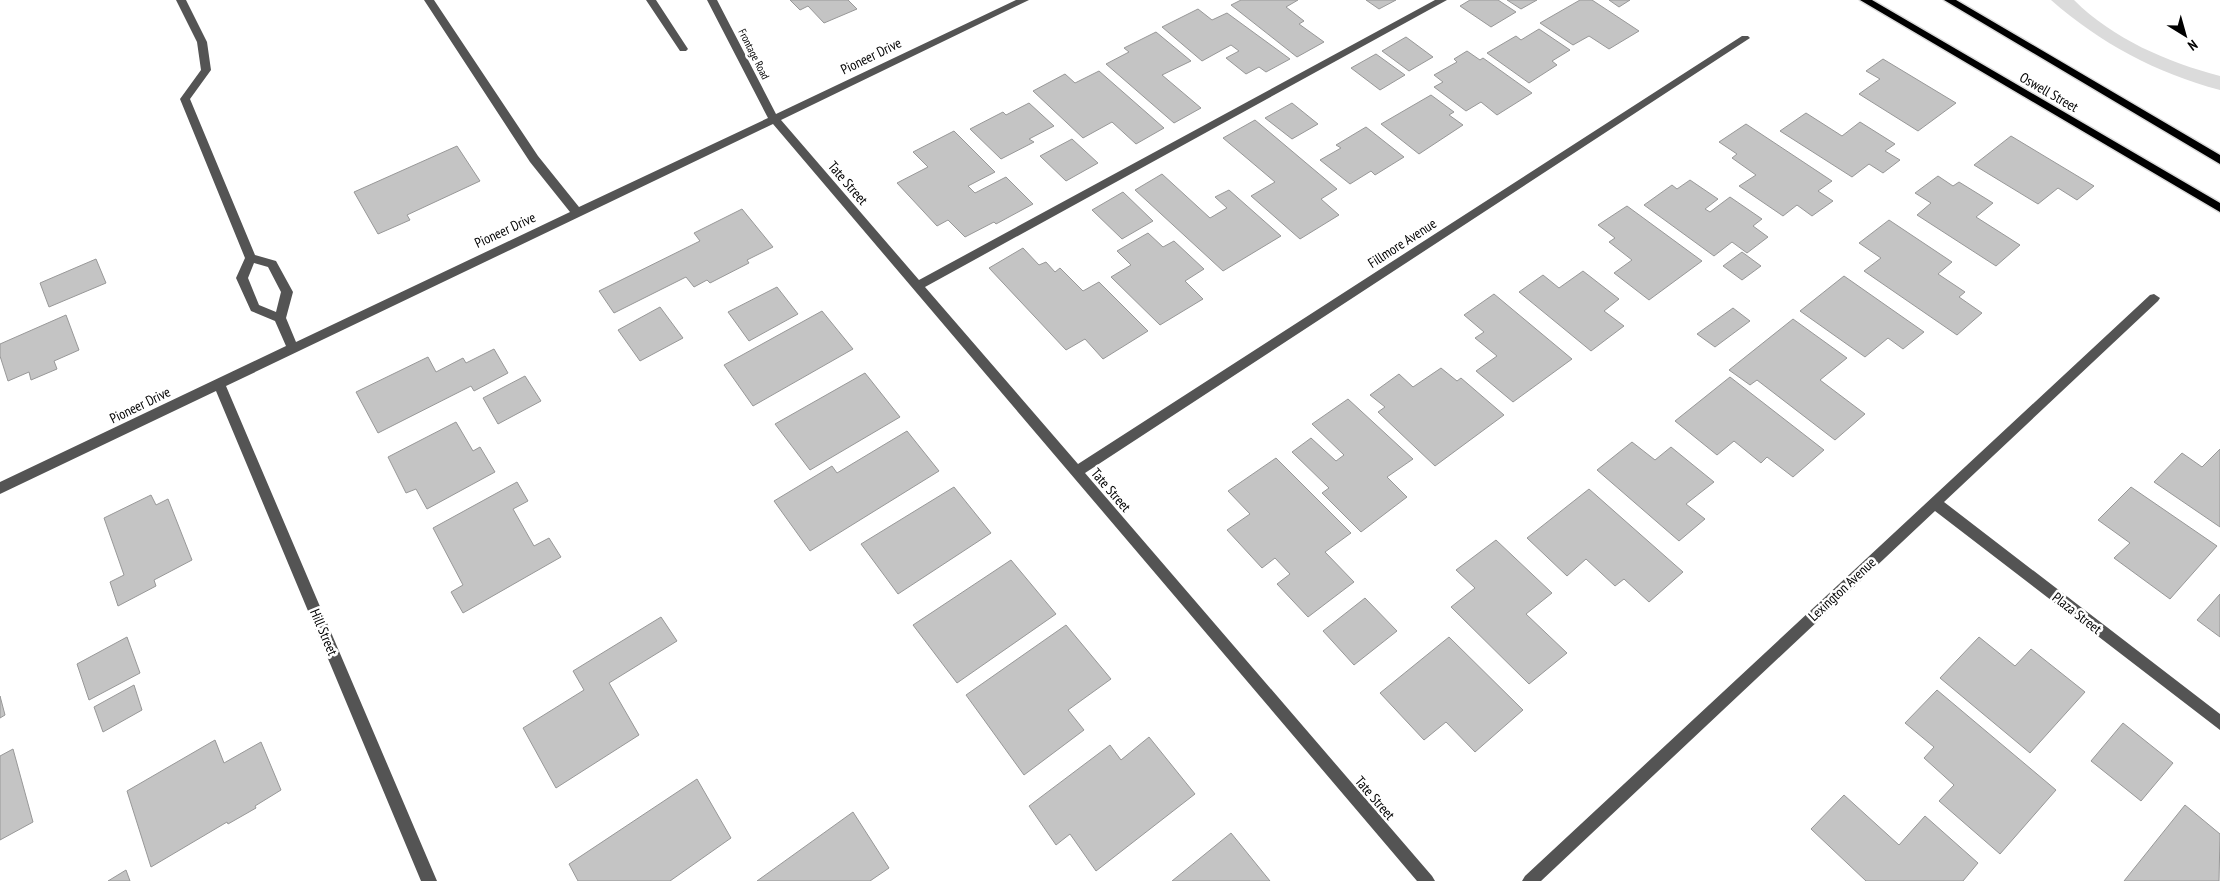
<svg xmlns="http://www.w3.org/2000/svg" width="2220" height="881" font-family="'PT Sans Narrow',sans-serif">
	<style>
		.green { fill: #dbdbdb }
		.building { fill: #c4c4c4; stroke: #989898 }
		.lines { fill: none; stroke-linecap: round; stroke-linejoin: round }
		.major-casing { stroke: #dbdbdb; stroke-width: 3 }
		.minor { fill: #545454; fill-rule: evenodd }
		.major { fill: #000; fill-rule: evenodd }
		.labels { text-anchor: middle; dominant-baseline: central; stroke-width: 5; stroke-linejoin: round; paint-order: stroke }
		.far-street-label { font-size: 11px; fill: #000; stroke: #fff }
		.street-label { font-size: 14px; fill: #000; stroke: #fff }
	</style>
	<rect width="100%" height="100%" fill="#fff"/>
	<path class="green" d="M2051,0H2074C2113,39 2167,62 2220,76V90C2156,73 2100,43 2051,0Z"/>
	<path class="building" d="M790,0H848L857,9L824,23L808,6L800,10Z
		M1241,0H1298L1286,7L1304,21L1299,24L1324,42L1297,57L1231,5Z
		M1366,0H1396L1379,9Z
		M1470,0H1498L1516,12L1491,27L1460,6Z
		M1507,0H1537L1521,9Z
		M1580,0H1592L1639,31L1609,49L1589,36L1573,45L1540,23Z
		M1609,0H1630L1619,7Z
		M1198,9L1212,20L1227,13L1290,59L1266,72L1259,67L1246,74L1226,58L1239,51L1231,45L1202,61L1162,27Z
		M1539,29L1570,50L1552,61L1557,65L1529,83L1487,53L1516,36L1521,40Z
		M1156,32L1191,61L1162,75L1201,108L1174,123L1106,64L1129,52L1124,48Z
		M1406,37L1433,57L1409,71L1382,51Z
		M1467,51L1480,60L1483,58L1532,93L1497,115L1481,102L1466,111L1434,87L1443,82L1434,75L1457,62L1454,59Z
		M1376,54L1405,75L1380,90L1351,68Z
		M1883,59L1956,103L1918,131L1859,94L1880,79L1866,71Z
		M1099,71L1164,128L1136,144L1112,122L1083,138L1033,91L1065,74L1075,83Z
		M1431,95L1454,112L1449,115L1463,125L1419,154L1381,124Z
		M1029,103L1054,126L1029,139L1034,142L1001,159L970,129L1003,112L1006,115Z
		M1292,103L1318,124L1292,139L1265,118Z
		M1806,113L1842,136L1860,122L1895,144L1885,151L1900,160L1883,173L1869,164L1852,177L1780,131Z
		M1255,120L1337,189L1321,199L1339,215L1300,239L1251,196L1275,182L1223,138Z
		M1746,124L1832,181L1818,191L1833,201L1812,216L1797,205L1783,216L1739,186L1756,175L1732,158L1737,154L1719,142Z
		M1366,127L1404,157L1375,175L1371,171L1350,184L1320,160L1341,148L1336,145Z
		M954,131L995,172L968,186L975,193L1006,177L1033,204L996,224L994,222L965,237L948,220L937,226L897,183L928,167L913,152Z
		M2011,136L2094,186L2077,200L2058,188L2038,204L1974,165Z
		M1072,139L1098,163L1066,181L1040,156Z
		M457,146L480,181L407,215L410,220L378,234L354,192Z
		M1162,174L1210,218L1227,208L1215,197L1229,190L1281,236L1223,271L1135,190Z
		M1938,176L1953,186L1959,182L1993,203L1976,217L2020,245L1996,266L1917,215L1931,203L1915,193Z
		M1690,180L1718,199L1705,209L1710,212L1730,197L1762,219L1753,226L1768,237L1747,253L1732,242L1714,256L1644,205L1672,185L1677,189Z
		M1123,192L1153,221L1122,239L1092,210Z
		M1627,206L1702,261L1649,300L1614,273L1632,260L1609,242L1615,238L1598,225Z
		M742,209L773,247L747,260L749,263L710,283L707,280L694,287L686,277L614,313L599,291L700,241L694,233Z
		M1889,220L1952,262L1938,274L1965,292L1959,297L1982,313L1957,335L1864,271L1881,258L1859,243Z
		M1148,233L1163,247L1174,241L1204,269L1185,281L1203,299L1160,325L1111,277L1131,265L1117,251Z
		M1023,248L1039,265L1046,262L1055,272L1060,268L1083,291L1099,282L1148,331L1103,359L1085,339L1066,350L989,268Z
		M1742,252L1761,266L1742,280L1723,266Z
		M96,259L106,283L49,307L40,283Z
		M1583,271L1619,299L1604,311L1624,326L1591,351L1519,292L1543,275L1559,288Z
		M1844,276L1924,332L1903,349L1888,338L1865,357L1800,311Z
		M777,287L798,314L749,341L728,312Z
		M1494,294L1572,359L1513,402L1476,371L1497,356L1475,338L1484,332L1464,315Z
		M660,307L683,338L640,361L618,330Z
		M1733,308L1750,321L1715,347L1697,334Z
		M822,311L853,349L753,406L724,365Z
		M66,315L79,350L54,361L57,369L31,380L29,372L8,381L0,356V344Z
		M1793,319L1847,358L1820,380L1865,414L1835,440L1757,380L1750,385L1729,370Z
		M494,349L508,373L474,391L471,386L378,433L356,392L428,357L436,372L463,358L466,363Z
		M1441,368L1457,381L1461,378L1504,415L1435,466L1378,412L1385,407L1370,395L1399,374L1413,387Z
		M865,373L900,417L810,470L775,424Z
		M525,376L541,401L498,424L483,398Z
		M1730,377L1824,450L1793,477L1767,457L1761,463L1734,441L1717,455L1675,421Z
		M1348,399L1413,459L1387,477L1407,497L1361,532L1322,493L1329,488L1292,452L1311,438L1336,461L1344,455L1312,424Z
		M456,422L473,451L480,447L495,472L427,509L416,489L406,493L388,457Z
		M907,431L939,471L810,551L774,501L832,466L837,473Z
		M1632,442L1655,460L1671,447L1714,482L1686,504L1705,519L1679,541L1597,470Z
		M2220,449V527L2154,482L2182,453L2202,467Z
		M1276,458L1351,533L1325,552L1354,582L1308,617L1277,584L1290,574L1275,558L1262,568L1227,530L1250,514L1228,491Z
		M517,482L528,501L513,509L534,546L549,538L561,557L463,613L451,592L463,585L433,528Z
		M954,487L991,533L898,594L861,544Z
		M2131,487L2217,546L2170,599L2114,558L2130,543L2098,520Z
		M1589,489L1683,572L1649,602L1624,579L1615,586L1586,559L1567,576L1527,538Z
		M151,495L156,505L168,499L192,560L154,580L156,586L118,606L110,582L124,575L104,518Z
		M1496,540L1552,593L1526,614L1567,653L1529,684L1451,607L1475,588L1456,570Z
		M1011,560L1056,614L957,683L913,625Z
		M2220,594V637L2197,620Z
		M1365,598L1397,631L1354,665L1323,631Z
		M661,617L677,641L609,683L639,735L556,788L523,728L584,690L573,671Z
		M1066,625L1111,679L1068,710L1084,730L1024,775L966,695Z
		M127,637L140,673L89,700L77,664Z
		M1449,637L1523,710L1475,752L1446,722L1424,740L1380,693Z
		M1979,637L2015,666L2031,649L2085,692L2030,753L1940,678Z
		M134,685L142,710L103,732L94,707Z
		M1937,690L2056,790L2000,854L1939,801L1954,785L1924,758L1934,747L1905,723Z
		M0,696L5,715L0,718Z
		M2123,723L2173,763L2141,801L2091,761Z
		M1149,737L1195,794L1096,871L1070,834L1056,845L1029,806L1110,745L1121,760Z
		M215,740L224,763L261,742L281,790L255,806L256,808L228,824L227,822L151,867L127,791Z
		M13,749L33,822L0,840V756Z
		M697,779L731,838L670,881H578L569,864Z
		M1844,795L1899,845L1925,816L1978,863L1963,881H1866L1811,829Z
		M2185,805L2220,834L2219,881H2124Z
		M853,812L889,868L870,881H757Z
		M1231,833L1270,881H1172Z
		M126,870L130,881H108Z"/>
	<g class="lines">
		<g class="major-casing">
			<path id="major" d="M1860,0H1872L2220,203V212Z
				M1944,0H1956L2220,155V164Z"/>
		</g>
		<path class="minor" d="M176,0H186L207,42L211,70L190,99L255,255L276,261L293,292L286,318L296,342L570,212L530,162L424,0H434L538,156L579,207L768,118L707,0H717L776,114L1016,0H1029L781,120L919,280L1435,0H1447L925,287L1078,464L1742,36H1748L1750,38L1085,473L1432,876L1435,881H1417L773,124L226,386L437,881H421L216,391L0,494V482L286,346L275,321L251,311L236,278L245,258L180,99L201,70L197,42ZM254,263L268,267L281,292L276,312L259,305L248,278Z
			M646,0H656L688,49L686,51H680Z
			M2154,294L2160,298L2158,301L1944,502L2220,714V730L1935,511L1541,881H1522L1525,876L2150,295Z"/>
		<use href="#major" class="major"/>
	</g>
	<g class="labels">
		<g class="far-street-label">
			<text transform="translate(754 54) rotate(63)">Frontage Road</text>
		</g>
		<g class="street-label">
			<text transform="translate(871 56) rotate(-26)">Pioneer Drive</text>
			<text transform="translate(2049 92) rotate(30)">Oswell Street</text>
			<text transform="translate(848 183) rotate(49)">Tate Street</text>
			<text transform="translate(505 230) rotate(-25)">Pioneer Drive</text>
			<text transform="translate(1402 243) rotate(-33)">Fillmore Avenue</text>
			<text transform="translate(140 405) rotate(-26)">Pioneer Drive</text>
			<text transform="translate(1111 490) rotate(49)">Tate Street</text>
			<text transform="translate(1842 589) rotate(-43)">Lexington Avenue</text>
			<text transform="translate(2077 613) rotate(38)">Plaza Street</text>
			<text transform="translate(324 632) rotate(67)">Hill Street</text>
			<text transform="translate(1375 798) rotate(49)">Tate Street</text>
		</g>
	</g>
	<g transform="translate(2185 35) rotate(143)" stroke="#ffffff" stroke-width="4" paint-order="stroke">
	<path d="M0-4L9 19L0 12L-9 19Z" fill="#000000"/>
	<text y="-8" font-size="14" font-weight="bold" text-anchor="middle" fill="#000000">N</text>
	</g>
</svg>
